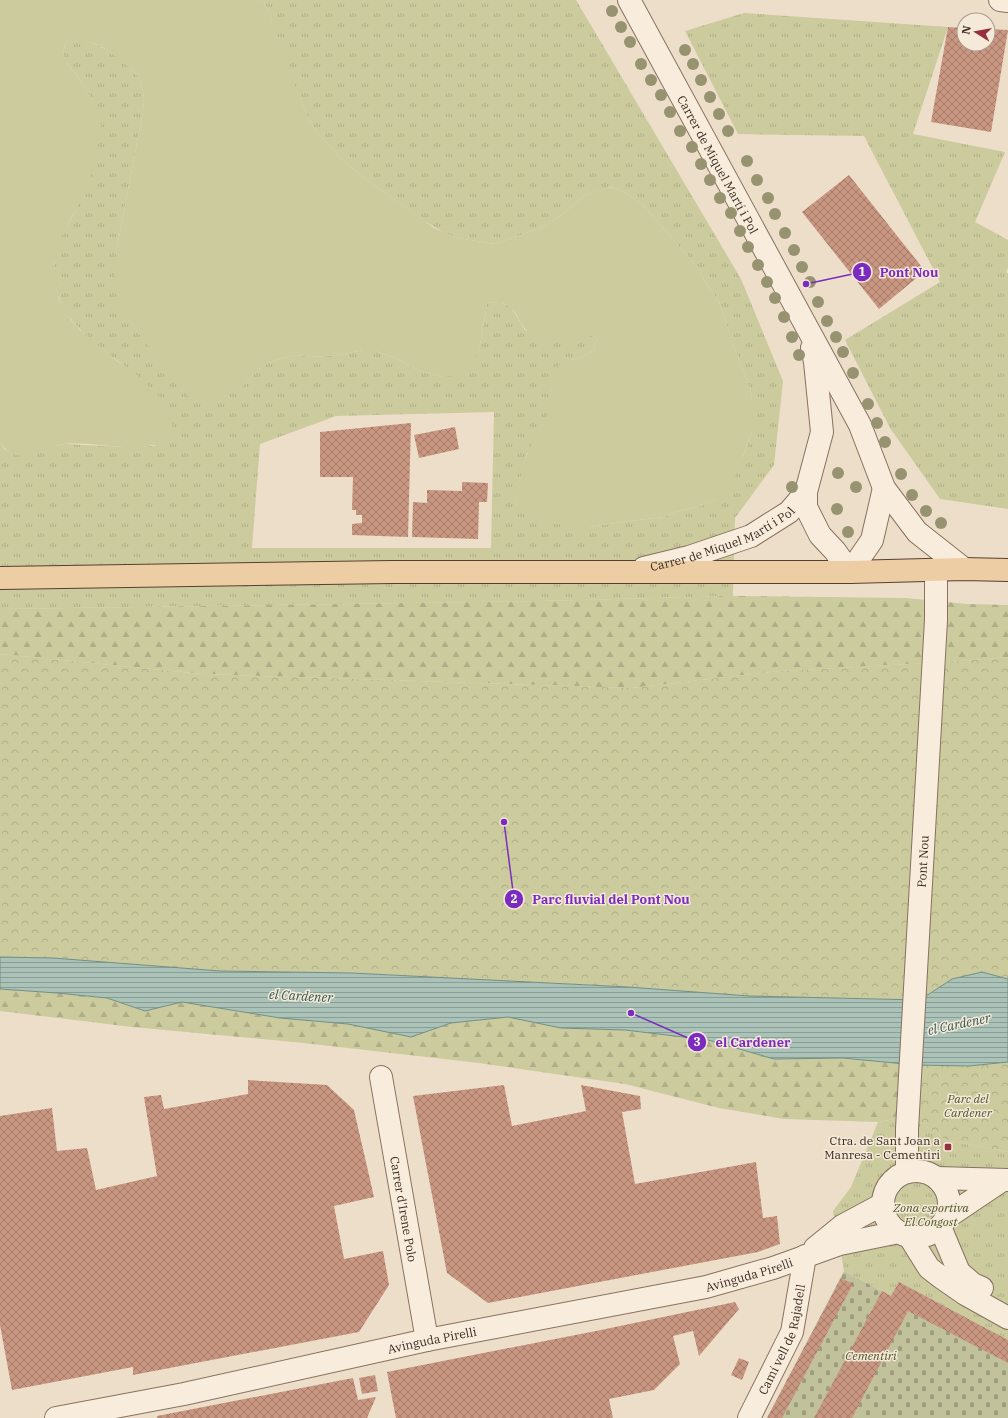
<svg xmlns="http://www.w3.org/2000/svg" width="1008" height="1418" font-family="'IBM Plex Serif',serif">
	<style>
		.grass { fill: url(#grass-tufts); fill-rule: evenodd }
		.forest { fill: url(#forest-firs) }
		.cemetery { fill: url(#cemetery-stones) }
		.park { fill: url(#park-crowns) }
		.garden { fill: #cbcb9e }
		.water { fill: url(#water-rules); stroke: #719085 }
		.building { fill: url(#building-cross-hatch) }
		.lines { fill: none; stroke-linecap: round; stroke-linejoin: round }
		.minor-casing { stroke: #89705f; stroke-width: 24 }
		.major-casing { stroke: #573f32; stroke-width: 24 }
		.minor { stroke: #f8eddd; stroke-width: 22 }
		.major { stroke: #edcea4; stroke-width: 22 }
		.tree { fill: #979371 }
		.poi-dot { fill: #95313e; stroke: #f5e9d9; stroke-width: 1.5 }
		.labels { text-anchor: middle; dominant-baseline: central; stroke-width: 3; stroke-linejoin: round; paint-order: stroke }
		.street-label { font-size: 12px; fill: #3a2b21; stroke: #f5e9d9 }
		.park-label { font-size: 12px; font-style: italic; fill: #505629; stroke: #f5e9d9 }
		.poi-label { font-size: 12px; fill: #3a2b21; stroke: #f5e9d9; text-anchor: end }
		.water-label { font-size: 13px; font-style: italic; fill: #325952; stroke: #f5e9d9 }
		.leader { fill: none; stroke: #7b2cbf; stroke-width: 1.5 }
		.callout-dot { fill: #7b2cbf; stroke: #f5e9d9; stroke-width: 1.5 }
		.mark-label { font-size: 12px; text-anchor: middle; font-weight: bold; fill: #fff }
		.callout-label { font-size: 13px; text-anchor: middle; font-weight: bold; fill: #7b2cbf; stroke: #f5e9d9; stroke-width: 3; stroke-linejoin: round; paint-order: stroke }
	</style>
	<defs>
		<pattern id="grass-tufts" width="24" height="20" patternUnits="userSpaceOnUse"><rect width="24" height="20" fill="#cbcb9e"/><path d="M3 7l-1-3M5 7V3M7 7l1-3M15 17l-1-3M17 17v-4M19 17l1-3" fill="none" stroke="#afae88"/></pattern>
		<pattern id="forest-firs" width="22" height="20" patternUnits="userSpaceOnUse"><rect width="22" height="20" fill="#cbcb9e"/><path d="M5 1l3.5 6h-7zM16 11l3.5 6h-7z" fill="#afae88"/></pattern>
		<pattern id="cemetery-stones" width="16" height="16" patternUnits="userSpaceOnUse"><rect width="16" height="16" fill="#c1c19c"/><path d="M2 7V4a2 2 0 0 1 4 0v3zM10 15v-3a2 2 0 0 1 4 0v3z" fill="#9e9d7f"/></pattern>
		<pattern id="park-crowns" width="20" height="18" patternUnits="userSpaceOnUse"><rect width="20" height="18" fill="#cbcb9e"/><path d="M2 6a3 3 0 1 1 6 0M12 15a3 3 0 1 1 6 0" fill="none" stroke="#afae88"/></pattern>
		<pattern id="water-rules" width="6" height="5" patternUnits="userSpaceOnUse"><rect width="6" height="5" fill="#aac2b8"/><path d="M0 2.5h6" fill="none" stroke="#8b9e95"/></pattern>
		<pattern id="building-cross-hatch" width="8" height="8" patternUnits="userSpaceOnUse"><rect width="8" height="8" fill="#c99781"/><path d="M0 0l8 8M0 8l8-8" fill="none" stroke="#a47b69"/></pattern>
	</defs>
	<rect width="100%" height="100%" fill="#eddeca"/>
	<path class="grass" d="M260,0H576L741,279L783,381L774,465L735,518L733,596L541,601L0,609V442L4,449L14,454L26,456L48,448L64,444L127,447L155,446L168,409C128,350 34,334 58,243C61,235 67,227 71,219C75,212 77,204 81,197C85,189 89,183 91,174L93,101L76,74L69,66L63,55L65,43C69,42 74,40 77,40C97,40 123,59 135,73C144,84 145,99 143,111L116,253L127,318L182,390L224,397L245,384L254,374L266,364L276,360L298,355L310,357L339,355L363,350H374L397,359L418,370L442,377L478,352L481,340L487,303L499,302L511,307L525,330L548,339L586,335L597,337L594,350L582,357L571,360L551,389L555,402L527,454L520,480L515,504L589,527L629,521L664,517L676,512L703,505L716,500L743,457L752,431V405L751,393L744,372L731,340L728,328L719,302L704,280L699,269L643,205L634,198L622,191L610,187L585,195L564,213L543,227L495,244L458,238L445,233L424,221L371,183L341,159L316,131L308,118L298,94L272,23C270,14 268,5 260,0ZM494,412L491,548H252L260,444L336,416Z
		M744,13L948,27L913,134L1005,152L975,222L1008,240V268L1006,272L1008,273V509L940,499L890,428L845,340L940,282L864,136L738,134L685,31Z
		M911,1116L946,1140L1008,1152V1340L899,1282L891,1296L844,1271L833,1211L851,1187L878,1122Z"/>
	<path class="forest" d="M733,596L906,598L967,604L1008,605V657L948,662L780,671L631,688L203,674L0,654V609L541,601Z
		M0,989L57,993L107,998L145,1011L182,1002L279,1018L348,1024L411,1037L451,1023L508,1017L561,1028L625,1030L708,1040L774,1059L843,1058L915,1065L911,1116L878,1122L784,1119L719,1108L625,1084L479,1063L304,1043L132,1027L0,1011Z"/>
	<path class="cemetery" d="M844,1271L891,1296L899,1282L1008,1340V1418H767Z"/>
	<path class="park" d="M0,654L203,674L631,688L780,671L948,662L1008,657V979L982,972L952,979L920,1000L749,996L628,987L352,973L220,971L53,958L0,957Z
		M1008,1062V1152L946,1140L911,1116L915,1065L969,1066Z"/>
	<path class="garden" d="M0,0H260L263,2L269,11L272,23L287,59L298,94L308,118L316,131L341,159L371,183L434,228L458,238L495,244L543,227L564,213L585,195L597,191L610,187L622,191L634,198L643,205L699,269L704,280L719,302L728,328L731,340L744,372L751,393L754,418L752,431L739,468L728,490L716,500L703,505L676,512L664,517L629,521L589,527H572L535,520L526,515L515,504C519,483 523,461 533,441C540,428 548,416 554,402L551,389L554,377L559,365L571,360L582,357L594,350L597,337C577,332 555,345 536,337C512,326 523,298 487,303L481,340L478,352L472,362L465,370L455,376L442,377L418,370L397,359L374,350H363L339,355L310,357L298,355L276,360L266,364L254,374L245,384L235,391L224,397L214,401L190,398L182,390L174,381L127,318L119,305L116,293L115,281L116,253L143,111C145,99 144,84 135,73C132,69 126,65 121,61C104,46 89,37 65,43L63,55L69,66L76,74L93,101L98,113L101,126L91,175L88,185L59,242L54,265L56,288L59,299L71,320L80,330L117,361L135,373L162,399L168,409L173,421L171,432L166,442C130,454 99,441 64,444C51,446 38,456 26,456C15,457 5,451 0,442Z"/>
	<path class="water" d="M0,957L53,958L220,971L352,973L628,987L749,996L920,1000L952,979L982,972L1008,979V1062L969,1066L915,1065L843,1058L774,1059L708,1040L625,1030L561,1028L508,1017L451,1023L411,1037L348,1024L280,1018L182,1002L145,1011L107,998L57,993L0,989Z"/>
	<path class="building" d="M948,27L964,28V44H988V29L1008,30L991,132L931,122Z
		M849,175L925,271L879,309L802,212Z
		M411,423L408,537L352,535V524L362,523V515H356V510H352L353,477H320V432Z
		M455,427L459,449L419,458L414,435Z
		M462,482L488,483L487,502H479L478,539L412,537L413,502L427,503V490L462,491Z
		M248,1080L327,1085L354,1110L374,1197L334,1206L344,1259L383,1251L389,1285L359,1332L133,1375V1367L12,1390L0,1325V1116L52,1108L57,1151L87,1148L96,1190L157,1176L144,1097L161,1095L164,1109L248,1094Z
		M504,1085L512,1126L586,1111L581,1085L640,1096L641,1109L622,1112L635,1184L756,1162L763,1218L777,1216L780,1244L758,1252L488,1303L447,1273L413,1096Z
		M841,1278L853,1284L782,1418H767Z
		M899,1282L1008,1340V1363L908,1311L852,1418H814L882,1291L891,1296Z
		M735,1302L739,1309L699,1356L693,1331L673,1336L680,1364L654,1390L609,1399L613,1418H396L387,1372L596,1331Z
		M739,1358L749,1362L742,1380L731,1375Z
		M375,1375L378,1391L362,1394L359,1378Z
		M353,1378L358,1400L376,1397L367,1418H157V1416Z"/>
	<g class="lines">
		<g class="minor-casing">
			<g id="minor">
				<path id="s1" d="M629,0L860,425L884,488L917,532L964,569"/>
				<path d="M1000,0L1008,1"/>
				<path d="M806,492V507L820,535L835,551L850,572L872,540L884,488"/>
				<path id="s2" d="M644,568L689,557L751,536L789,512L806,492L822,432L815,362L812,348"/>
				<path id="s3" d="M381,1077L427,1340"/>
				<circle cx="916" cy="1204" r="33"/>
				<path id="s4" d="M907,1172V1129L936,620V570"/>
				<path d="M937,1178L1008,1180"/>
				<path d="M946,1218L1001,1181"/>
				<path d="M940,1227L959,1272L973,1284L982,1288"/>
				<path d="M909,1236L929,1268L942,1278L965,1294L1008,1318"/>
				<path d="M815,1248L842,1226L883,1204"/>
				<path id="s5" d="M56,1418L184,1394L427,1340L706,1287L773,1268L840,1244L899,1232"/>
				<path id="s6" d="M749,1418L792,1332L805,1256"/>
			</g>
		</g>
		<g class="major-casing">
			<path id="major" d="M0,578L392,572H850L964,569L1008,570"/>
		</g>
		<use href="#minor" class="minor"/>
		<use href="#major" class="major"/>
	</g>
	<g class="tree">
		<circle cx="612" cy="11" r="6"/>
		<circle cx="621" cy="27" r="6"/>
		<circle cx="630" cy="42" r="6"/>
		<circle cx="685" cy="50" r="6"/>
		<circle cx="641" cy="64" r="6"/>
		<circle cx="693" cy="64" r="6"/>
		<circle cx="651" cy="80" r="6"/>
		<circle cx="701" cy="80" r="6"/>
		<circle cx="661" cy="95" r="6"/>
		<circle cx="710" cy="97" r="6"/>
		<circle cx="670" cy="112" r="6"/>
		<circle cx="719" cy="114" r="6"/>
		<circle cx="680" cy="131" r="6"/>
		<circle cx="728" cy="131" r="6"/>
		<circle cx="692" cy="147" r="6"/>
		<circle cx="747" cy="161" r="6"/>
		<circle cx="701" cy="164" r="6"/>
		<circle cx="710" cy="180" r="6"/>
		<circle cx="757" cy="180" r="6"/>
		<circle cx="720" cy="198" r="6"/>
		<circle cx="768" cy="198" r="6"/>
		<circle cx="731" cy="213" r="6"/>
		<circle cx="775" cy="214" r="6"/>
		<circle cx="740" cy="231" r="6"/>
		<circle cx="785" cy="233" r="6"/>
		<circle cx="748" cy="247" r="6"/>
		<circle cx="794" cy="250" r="6"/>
		<circle cx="758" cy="265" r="6"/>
		<circle cx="802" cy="267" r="6"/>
		<circle cx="767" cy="282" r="6"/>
		<circle cx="810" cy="282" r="6"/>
		<circle cx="775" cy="298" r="6"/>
		<circle cx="818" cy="302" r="6"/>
		<circle cx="784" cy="317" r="6"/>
		<circle cx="827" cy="321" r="6"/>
		<circle cx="792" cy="337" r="6"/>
		<circle cx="836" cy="337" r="6"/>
		<circle cx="843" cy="352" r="6"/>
		<circle cx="799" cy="355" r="6"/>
		<circle cx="853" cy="373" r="6"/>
		<circle cx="868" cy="404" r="6"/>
		<circle cx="877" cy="423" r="6"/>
		<circle cx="885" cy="442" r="6"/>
		<circle cx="838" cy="473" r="6"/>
		<circle cx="901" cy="474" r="6"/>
		<circle cx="792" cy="487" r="6"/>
		<circle cx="856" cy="487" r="6"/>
		<circle cx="912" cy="495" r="6"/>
		<circle cx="837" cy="509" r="6"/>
		<circle cx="926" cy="511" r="6"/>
		<circle cx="941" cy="523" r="6"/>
		<circle cx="848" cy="532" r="6"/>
	</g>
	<rect class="poi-dot" x="944" y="1143" width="8" height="8" rx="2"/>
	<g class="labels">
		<g class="street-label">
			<text stroke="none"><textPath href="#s1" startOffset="187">Carrer de Miquel Martí i Pol</textPath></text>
			<text stroke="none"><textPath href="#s2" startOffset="84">Carrer de Miquel Martí i Pol</textPath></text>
			<text stroke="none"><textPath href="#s4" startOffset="311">Pont Nou</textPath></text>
			<text stroke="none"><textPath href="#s3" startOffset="134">Carrer d'Irene Polo</textPath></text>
			<text stroke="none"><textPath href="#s5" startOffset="708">Avinguda Pirelli</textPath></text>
			<text stroke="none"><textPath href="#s6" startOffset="86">Camí vell de Rajadell</textPath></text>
			<text stroke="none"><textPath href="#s5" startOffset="384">Avinguda Pirelli</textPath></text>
		</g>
		<g class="park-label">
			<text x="968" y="1098">Parc del<tspan x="968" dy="14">Cardener</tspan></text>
			<text x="931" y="1207">Zona esportiva<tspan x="931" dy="14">El Congost</tspan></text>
			<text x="871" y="1355">Cementiri</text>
		</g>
		<g class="poi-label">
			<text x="940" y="1140">Ctra. de Sant Joan a<tspan x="940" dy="14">Manresa - Cementiri</tspan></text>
		</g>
		<g class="water-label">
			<text transform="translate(301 996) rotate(3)">el Cardener</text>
			<text transform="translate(959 1024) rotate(-12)">el Cardener</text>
		</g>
	</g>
	<path class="leader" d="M806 284L862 272M504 822L514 899M631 1013L697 1042"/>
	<g class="callout-dot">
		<circle cx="806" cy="284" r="4"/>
		<circle cx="504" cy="822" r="4"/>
		<circle cx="631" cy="1013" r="4"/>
		<circle cx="862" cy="272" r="10"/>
		<circle cx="514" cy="899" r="10"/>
		<circle cx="697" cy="1042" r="10"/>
	</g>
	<g class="mark-label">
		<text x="862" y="276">1</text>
		<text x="514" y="903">2</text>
		<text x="697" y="1046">3</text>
	</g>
	<g class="callout-label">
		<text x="909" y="277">Pont Nou</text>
		<text x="611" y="904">Parc fluvial del Pont Nou</text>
		<text x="753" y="1047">el Cardener</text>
	</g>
	<g transform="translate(976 32) rotate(281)"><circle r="19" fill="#f5e9d9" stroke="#aa9d8f"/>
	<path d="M0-3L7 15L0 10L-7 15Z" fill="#95313e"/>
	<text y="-6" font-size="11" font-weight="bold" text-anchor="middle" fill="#3a2b21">N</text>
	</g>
</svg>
